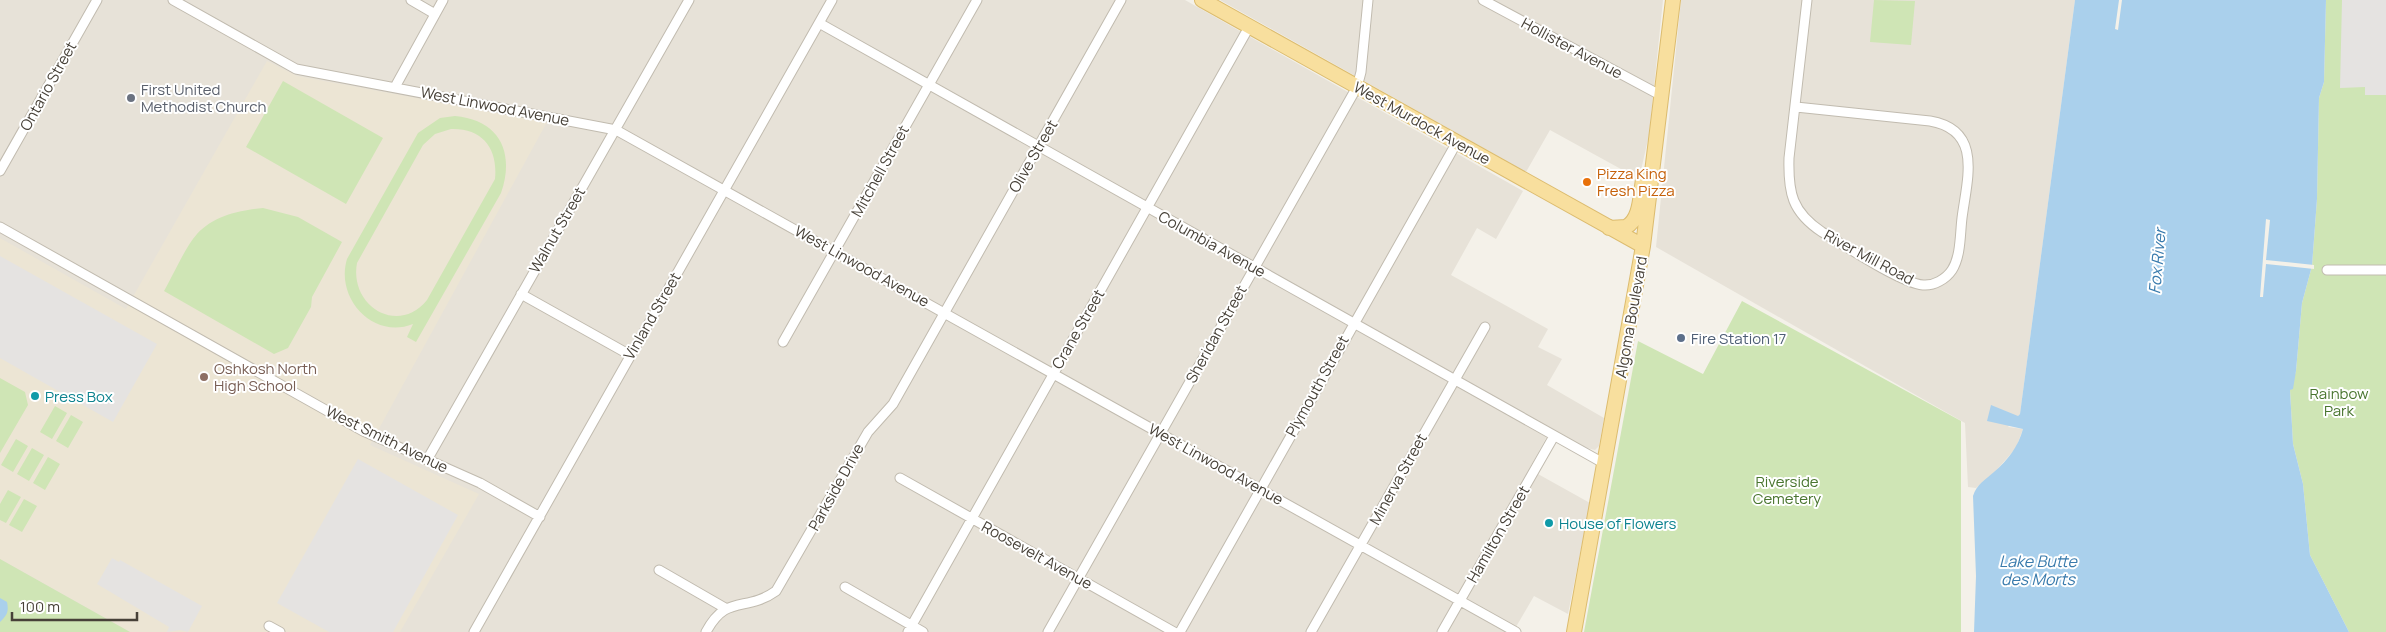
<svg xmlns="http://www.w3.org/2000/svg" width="2386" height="632" font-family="Manrope,sans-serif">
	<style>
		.residential { fill: #e7e2d8 }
		.education { fill: #ece5d4 }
		.green { fill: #cfe5b5; fill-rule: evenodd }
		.parking { fill: #e5e3e1 }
		.water { fill: #aad0ec }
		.pier { fill: #f4f1e9 }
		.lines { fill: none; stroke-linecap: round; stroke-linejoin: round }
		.minor-casing { stroke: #c1bbaf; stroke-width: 11 }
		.primary-casing { stroke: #dcbc6f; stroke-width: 16 }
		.minor { stroke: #fff; stroke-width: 9 }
		.primary { stroke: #f8df9e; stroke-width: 14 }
		.worship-dot { fill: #6b7280; stroke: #fff; stroke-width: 2 }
		.food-dot { fill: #e8710a; stroke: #fff; stroke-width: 2 }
		.service-dot { fill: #5c6f8a; stroke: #fff; stroke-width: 2 }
		.education-dot { fill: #8d6e63; stroke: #fff; stroke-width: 2 }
		.culture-dot { fill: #0f9aa8; stroke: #fff; stroke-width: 2 }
		.labels { text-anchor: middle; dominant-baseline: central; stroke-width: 4; stroke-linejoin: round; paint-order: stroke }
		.street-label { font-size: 15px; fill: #474138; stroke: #fff }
		.worship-label { font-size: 15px; fill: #5b616d; stroke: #fff; text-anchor: start }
		.food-label { font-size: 15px; fill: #c56008; stroke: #fff; text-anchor: start }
		.service-label { font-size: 15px; fill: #4e5e75; stroke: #fff; text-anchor: start }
		.education-label { font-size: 15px; fill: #785e54; stroke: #fff; text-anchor: start }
		.park-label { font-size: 15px; fill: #49752f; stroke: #fff }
		.culture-label { font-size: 15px; fill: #0d838f; stroke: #fff; text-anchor: start }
		.water-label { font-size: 16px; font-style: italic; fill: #387aac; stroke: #fff }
	</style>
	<rect width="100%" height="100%" fill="#f4f1e9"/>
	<path class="residential" d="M0,0H1185L1523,191L1496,239L1477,228L1451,275L1548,329L1538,347L1562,359L1547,385L1604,418L1599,446L1595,450L1587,448L1551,429L1529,469L1590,503L1568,614L1534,596L1513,632H0Z
		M1220,0H1663L1649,135L1639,179L1550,130L1526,172Z
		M1681,0H2075L2020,414L2008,427L2023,429L2016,448L1993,474L1976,488L1968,487L1965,423L1656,247Z"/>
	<path class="education" d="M267,61L297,76L547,122L370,445L479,494L400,632H130L0,559V238L126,309Z"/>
	<path class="green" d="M1874,0L1915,1L1911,45L1870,42Z
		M2326,0H2386V632H2349L2310,555L2303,484L2293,444L2290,390L2296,371L2302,303L2312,266L2317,199L2319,98L2324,82Z
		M283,81L383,138L346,204L246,147Z
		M455,116C500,120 515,153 501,193L416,342L407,337L413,324C373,340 335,298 347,259L418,133L440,118ZM451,129C483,128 498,149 495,179L427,300C398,336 349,306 357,263L423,145L435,134Z
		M263,208L298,217L342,242L312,297L311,307L288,348L274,354L164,291C173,276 185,247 197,234C213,216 240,210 263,208Z
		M1742,301L1961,421V632H1584L1638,341L1703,374Z
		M0,378L25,392L28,405L0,453Z
		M55,406L67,413L52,439L40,432Z
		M71,415L83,422L68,448L56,441Z
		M16,439L28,446L13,472L1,465Z
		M32,448L44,455L29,481L17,474Z
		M48,457L60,464L45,490L33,483Z
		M8,490L21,497L6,523L0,520V504Z
		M24,499L37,506L22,532L9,525Z
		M0,559L130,632H0Z"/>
	<path class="parking" d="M2342,0H2386V95H2365V87L2340,88Z
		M0,256L157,344L113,422L0,358Z
		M358,459L458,515L393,632H329L277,603Z
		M112,558L119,562L120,560L202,606L188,632L180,630L167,632L169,627L97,584Z"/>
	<path class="water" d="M2075,0H2326L2324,82L2319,98L2317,199L2312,266L2302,303L2296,371L2293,389L2290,390L2293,444L2303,484L2310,555L2349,632H1974L1976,576L1973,496C1977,484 1985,480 1994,472C2008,460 2018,447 2023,429L1987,421L1991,405L2018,416L2020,414Z
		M0,598L7,602C9,612 7,615 0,622Z"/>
	<path class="pier" d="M2119,0H2122L2118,30L2115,29Z
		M2266,219L2270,220L2266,260L2314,265V269L2266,264L2263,297H2260Z"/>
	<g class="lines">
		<g class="minor-casing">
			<path id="minor" d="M173,0L296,69L616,130L1516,632
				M411,0L435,14
				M1483,0L1662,96
				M819,23L1605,464
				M395,87L443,0
				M1796,107L1930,121C1983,130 1967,179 1962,218C1960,234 1961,256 1952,270C1946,279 1934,286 1923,285C1901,283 1844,245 1822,232C1792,212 1788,193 1789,158L1807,0
				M0,171L97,0
				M0,227L363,431L480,483L540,517
				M2327,270H2386
				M521,294L630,355
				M783,342L977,0
				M427,460L689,0
				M900,478L1174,632
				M659,570L725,608
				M845,587L923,632
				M269,626L280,632
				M474,632L832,0
				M706,632C727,593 745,613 776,591L868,432L893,404L1121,0
				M908,632L1249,27
				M1048,632L1357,87L1361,72L1368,0
				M1180,632L1457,142
				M1311,632L1485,327
				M1442,632L1554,436"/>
		</g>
		<g class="primary-casing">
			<path id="primary" d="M1202,0L1643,246
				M1609,228L1626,227C1641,219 1640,195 1643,180
				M1574,632L1643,246L1673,0"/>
		</g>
		<use href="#minor" class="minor"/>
		<use href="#primary" class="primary"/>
	</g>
	<circle class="worship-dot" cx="131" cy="98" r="5"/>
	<circle class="food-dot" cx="1587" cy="182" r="5"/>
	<circle class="service-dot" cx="1681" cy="338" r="5"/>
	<circle class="education-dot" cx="204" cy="377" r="5"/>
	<g class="culture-dot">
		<circle cx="35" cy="396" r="5"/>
		<circle cx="1549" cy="523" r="5"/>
	</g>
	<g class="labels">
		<g class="street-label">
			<text transform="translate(1572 48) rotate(28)">Hollister Avenue</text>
			<text transform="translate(48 86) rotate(-61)">Ontario Street</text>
			<text transform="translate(495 106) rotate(11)">West Linwood Avenue</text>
			<text transform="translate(1422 123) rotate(29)">West Murdock Avenue</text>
			<text transform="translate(1033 156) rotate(-60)">Olive Street</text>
			<text transform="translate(880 171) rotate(-61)">Mitchell Street</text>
			<text transform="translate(557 230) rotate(-60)">Walnut Street</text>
			<text transform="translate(1212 244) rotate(29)">Columbia Avenue</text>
			<text transform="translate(1869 257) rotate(28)">River Mill Road</text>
			<text transform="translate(862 266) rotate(29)">West Linwood Avenue</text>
			<text transform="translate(652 316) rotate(-60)">Vinland Street</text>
			<text transform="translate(1631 317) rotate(-80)">Algoma Boulevard</text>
			<text transform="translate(1078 329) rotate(-60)">Crane Street</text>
			<text transform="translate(1216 334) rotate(-61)">Sheridan Street</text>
			<text transform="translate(1317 386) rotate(-61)">Plymouth Street</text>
			<text transform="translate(387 439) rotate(26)">West Smith Avenue</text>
			<text transform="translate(1216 464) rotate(29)">West Linwood Avenue</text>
			<text transform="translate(1398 479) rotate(-61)">Minerva Street</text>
			<text transform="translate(836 487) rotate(-61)">Parkside Drive</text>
			<text transform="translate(1498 534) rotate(-60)">Hamilton Street</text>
			<text transform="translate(1037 555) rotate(29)">Roosevelt Avenue</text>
		</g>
		<g class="worship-label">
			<text x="141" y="89">First United<tspan x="141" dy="17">Methodist Church</tspan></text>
		</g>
		<g class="food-label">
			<text x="1597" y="173">Pizza King<tspan x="1597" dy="17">Fresh Pizza</tspan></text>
		</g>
		<g class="service-label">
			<text x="1691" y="338">Fire Station 17</text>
		</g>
		<g class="education-label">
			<text x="214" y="368">Oshkosh North<tspan x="214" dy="17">High School</tspan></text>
		</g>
		<g class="park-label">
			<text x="2339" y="393">Rainbow<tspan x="2339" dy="17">Park</tspan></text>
			<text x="1787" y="481">Riverside<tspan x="1787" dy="17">Cemetery</tspan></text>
		</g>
		<g class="culture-label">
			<text x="45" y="396">Press Box</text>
			<text x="1559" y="523">House of Flowers</text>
		</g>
		<g class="water-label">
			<text transform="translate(2157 261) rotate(-85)">Fox River</text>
			<text x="2038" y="561">Lake Butte<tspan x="2038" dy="18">des Morts</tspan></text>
		</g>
	</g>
	<path d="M12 612v8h125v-8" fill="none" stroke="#474138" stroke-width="2.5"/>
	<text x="20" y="612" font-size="15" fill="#474138" stroke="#ffffff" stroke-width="4" paint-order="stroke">100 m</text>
</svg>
